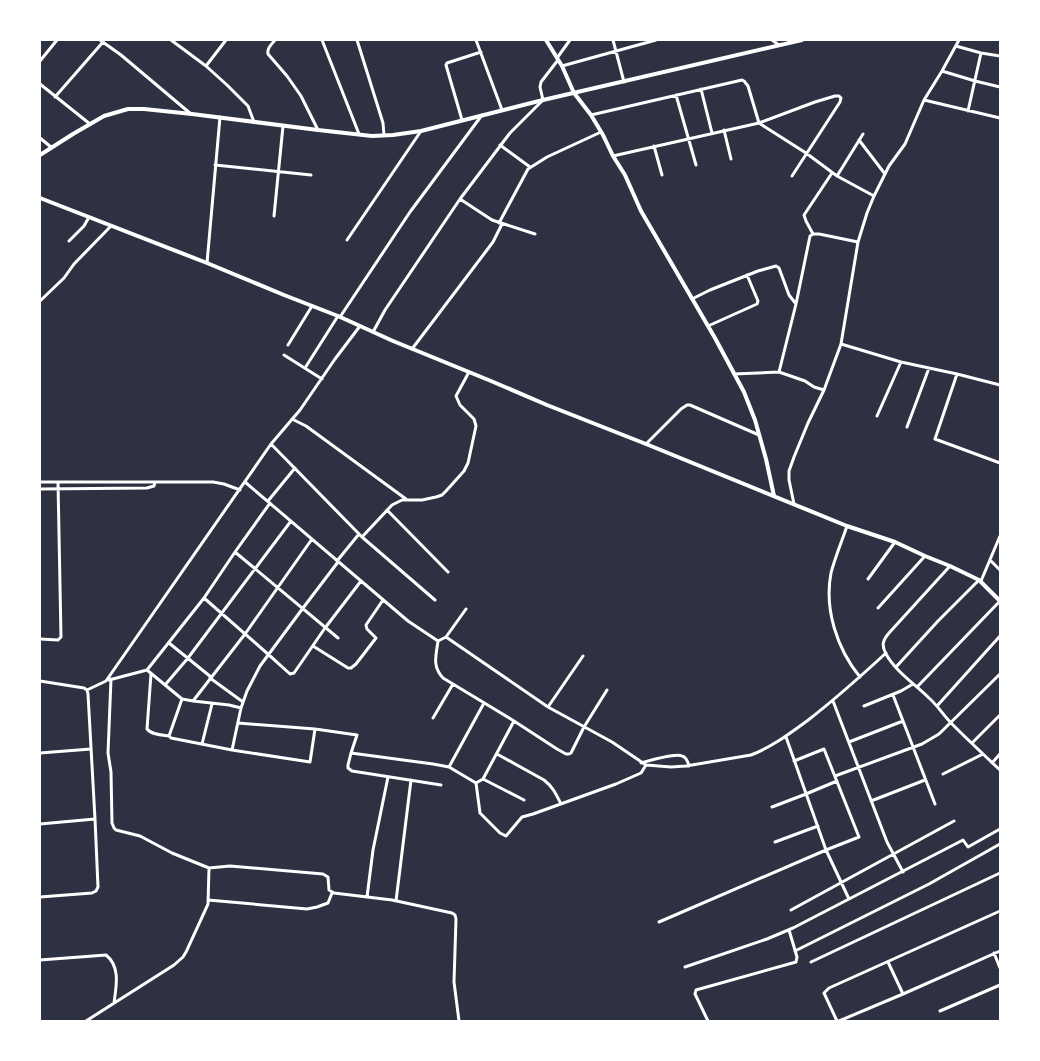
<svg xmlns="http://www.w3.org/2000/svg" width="1040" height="1061" font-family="'Asap Condensed',sans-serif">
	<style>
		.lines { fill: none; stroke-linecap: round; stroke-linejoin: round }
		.minor { stroke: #fff; stroke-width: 3 }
		.tertiary { stroke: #fff; stroke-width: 4 }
		.secondary { stroke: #fff; stroke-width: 4 }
	</style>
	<rect width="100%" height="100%" fill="#2d3142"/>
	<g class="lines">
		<path class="minor" d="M100,40L121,55L191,114
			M171,40L206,66L227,85L248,106L254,122
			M275,40C271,45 267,48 268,54L287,76L301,96L318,130
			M322,40L359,134
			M357,40L383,123L384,135
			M476,40L502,110
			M613,40L624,82
			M772,40L779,45
			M956,46L981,53L1000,56
			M557,58L570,40
			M40,61L57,40
			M206,66L226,40
			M562,66L656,40
			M942,71L975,81L1000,87
			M40,84L90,124
			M701,89L712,133
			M676,95L696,165
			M55,97L103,42
			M924,100L1000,118
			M968,111L981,53
			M591,115L742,80L744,81L748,86L759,123L815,102L835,96H839L841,98L840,102L792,176
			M462,120L446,65L447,63L481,52
			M724,130L731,159
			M40,138L51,147
			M859,140L885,174
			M500,145L530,167
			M654,146L662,175
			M613,156L759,123L806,153L837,176L874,196
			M215,165L311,175
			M837,176L863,134
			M460,199L492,220L535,234
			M274,216L283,126
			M499,223L528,169L547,157L601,132
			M813,234L806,221L804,215L832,173
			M347,240L421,131
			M69,241L84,226L89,217
			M207,263L220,117
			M692,299L710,290L758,271L776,266L779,268L789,295L796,304
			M40,301L64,278L74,264L111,226
			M340,317L410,212L482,115
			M708,326L757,304L758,301L747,275
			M373,332L385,310L460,199L510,133L543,100L540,87L541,82L558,60
			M841,344L901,362L957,374L1000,385
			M288,345L312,306
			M412,349L493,242L502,224
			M284,355L322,379
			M305,368L338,316
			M779,372L796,304L810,236L813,234H819L858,242
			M734,374L779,372L805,381L814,387L824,390
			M957,374L935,439L1000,463
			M877,416L901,362
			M292,419L306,426L406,499
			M907,427L929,368
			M271,444L362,537L435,600
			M646,444L681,409L687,405H690L759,435
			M40,482H213L224,484L240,490
			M245,482L408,621L438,641L446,637L548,707L612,742L646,765L671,767L686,766L751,755C772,747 789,734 807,721C834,700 860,677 886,653
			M40,489L147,488L154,486L155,482
			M268,501L295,468
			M794,504L789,480V471L794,457L808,423L824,390L841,344L858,242L867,213L874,196L889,166L905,144L924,100L942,71L959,40
			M387,510L448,572
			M847,526C842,541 835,557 831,573C824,609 837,649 860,677
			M362,537L392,505L402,500H422L436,497L442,495L446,491L464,471L468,463L476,426L474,419L460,405L456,396L469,372
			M235,552L338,638
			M990,560L1000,570
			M337,561L359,534
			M950,566L889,633C883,640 881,645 886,654C896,672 915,684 929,698C938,706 944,716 952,724C968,740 984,755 1000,770
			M868,579L895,542
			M981,581L1000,536
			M204,598L269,655L290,674L294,673L325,628L361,581
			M878,608L925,556
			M446,637L466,609
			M40,639L58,640L61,637L58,482
			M438,641C436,656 432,666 443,678L514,721
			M169,643L211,677
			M313,646L348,668H351L356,664L376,638L367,629L366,625L383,600
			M896,667L938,621L979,580
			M147,670L182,699L193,701L229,705L241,708
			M151,674L147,729C152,735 162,735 169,736
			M210,678L243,702
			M111,679L108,753L111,772L112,823L114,828L116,830L140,836L172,853L209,868L230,866L323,874L328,877L329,890L334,893L392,900L452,913L455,915L456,919L454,982L459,1021
			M109,680L147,670L204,598L235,552L270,503
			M40,681L84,688L87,690L106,681L271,444L300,410L335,359L360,326
			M165,685L188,658L291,521
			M918,686L1000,601
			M607,690L584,727L571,753L569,754H566L557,749L514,721L483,779L476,783L480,813L500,833L506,836L522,817L533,814L616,784L641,773L646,765
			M893,695L935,804
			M182,699L169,736L171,738L232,750L310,762L315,729
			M193,701L245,634L312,539
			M833,701L887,842L903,872
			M864,706L901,691L913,684
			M937,706L1000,636
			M548,707L583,656
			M433,718L453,684
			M238,723L315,729L357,735L351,753L433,764L449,767L476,783
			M786,737L826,850L849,899
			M849,742L903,721
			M972,743L1000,715
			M202,744L212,704
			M232,750L241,708L247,691L260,666L303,608L338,562
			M40,753L91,749
			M351,753L348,765V768L352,771L441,785
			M497,754L544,780C553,787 556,794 561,804
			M641,763C648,761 676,753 682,756C686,757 688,762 689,766
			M992,763L1000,754
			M449,767L484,703
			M943,774L983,754
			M835,776L922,744L939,734L1000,674
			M483,779L524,800
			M871,801L925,780
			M772,807L806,794L837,781
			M40,824L95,819
			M775,842L818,826
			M40,897L92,893L96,891L98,887L95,819L88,694L87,690
			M367,897L373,850L388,777
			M208,900L307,909L317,907L328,903L332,893
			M396,901L411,780
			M791,910L954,821
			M659,922L826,850L859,837L824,749L794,761
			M795,951L929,884L1000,844
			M994,953L1000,968
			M40,960L106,955C121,967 116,987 114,1003
			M811,962L1000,873
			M888,962L903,994
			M685,967L767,939L793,928L963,840L968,847L1000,829
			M940,1011L1000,985
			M86,1021L174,965L183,957L186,952L208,904L209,868
			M708,1021L696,996L695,994L696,990L796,962L797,957L789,930
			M837,1021L824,993L829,988L1000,911
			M839,1021L903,994L1000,951"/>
		<path class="tertiary" d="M546,40L562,66L574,93L591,115L603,135L613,156L625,175L641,211L715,338L744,392L755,420L766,459L774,496"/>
		<path class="secondary" d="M40,155L73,134L104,116L128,109H144L192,114L318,130L372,136L393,135L421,131L543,100L802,40
			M40,198L207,263L284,295L338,316L393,341L491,381L547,405L646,444L847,526L895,542L925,556L950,566L979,580L1000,601"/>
	</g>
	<rect width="1040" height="1061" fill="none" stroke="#ffffff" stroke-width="82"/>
</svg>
